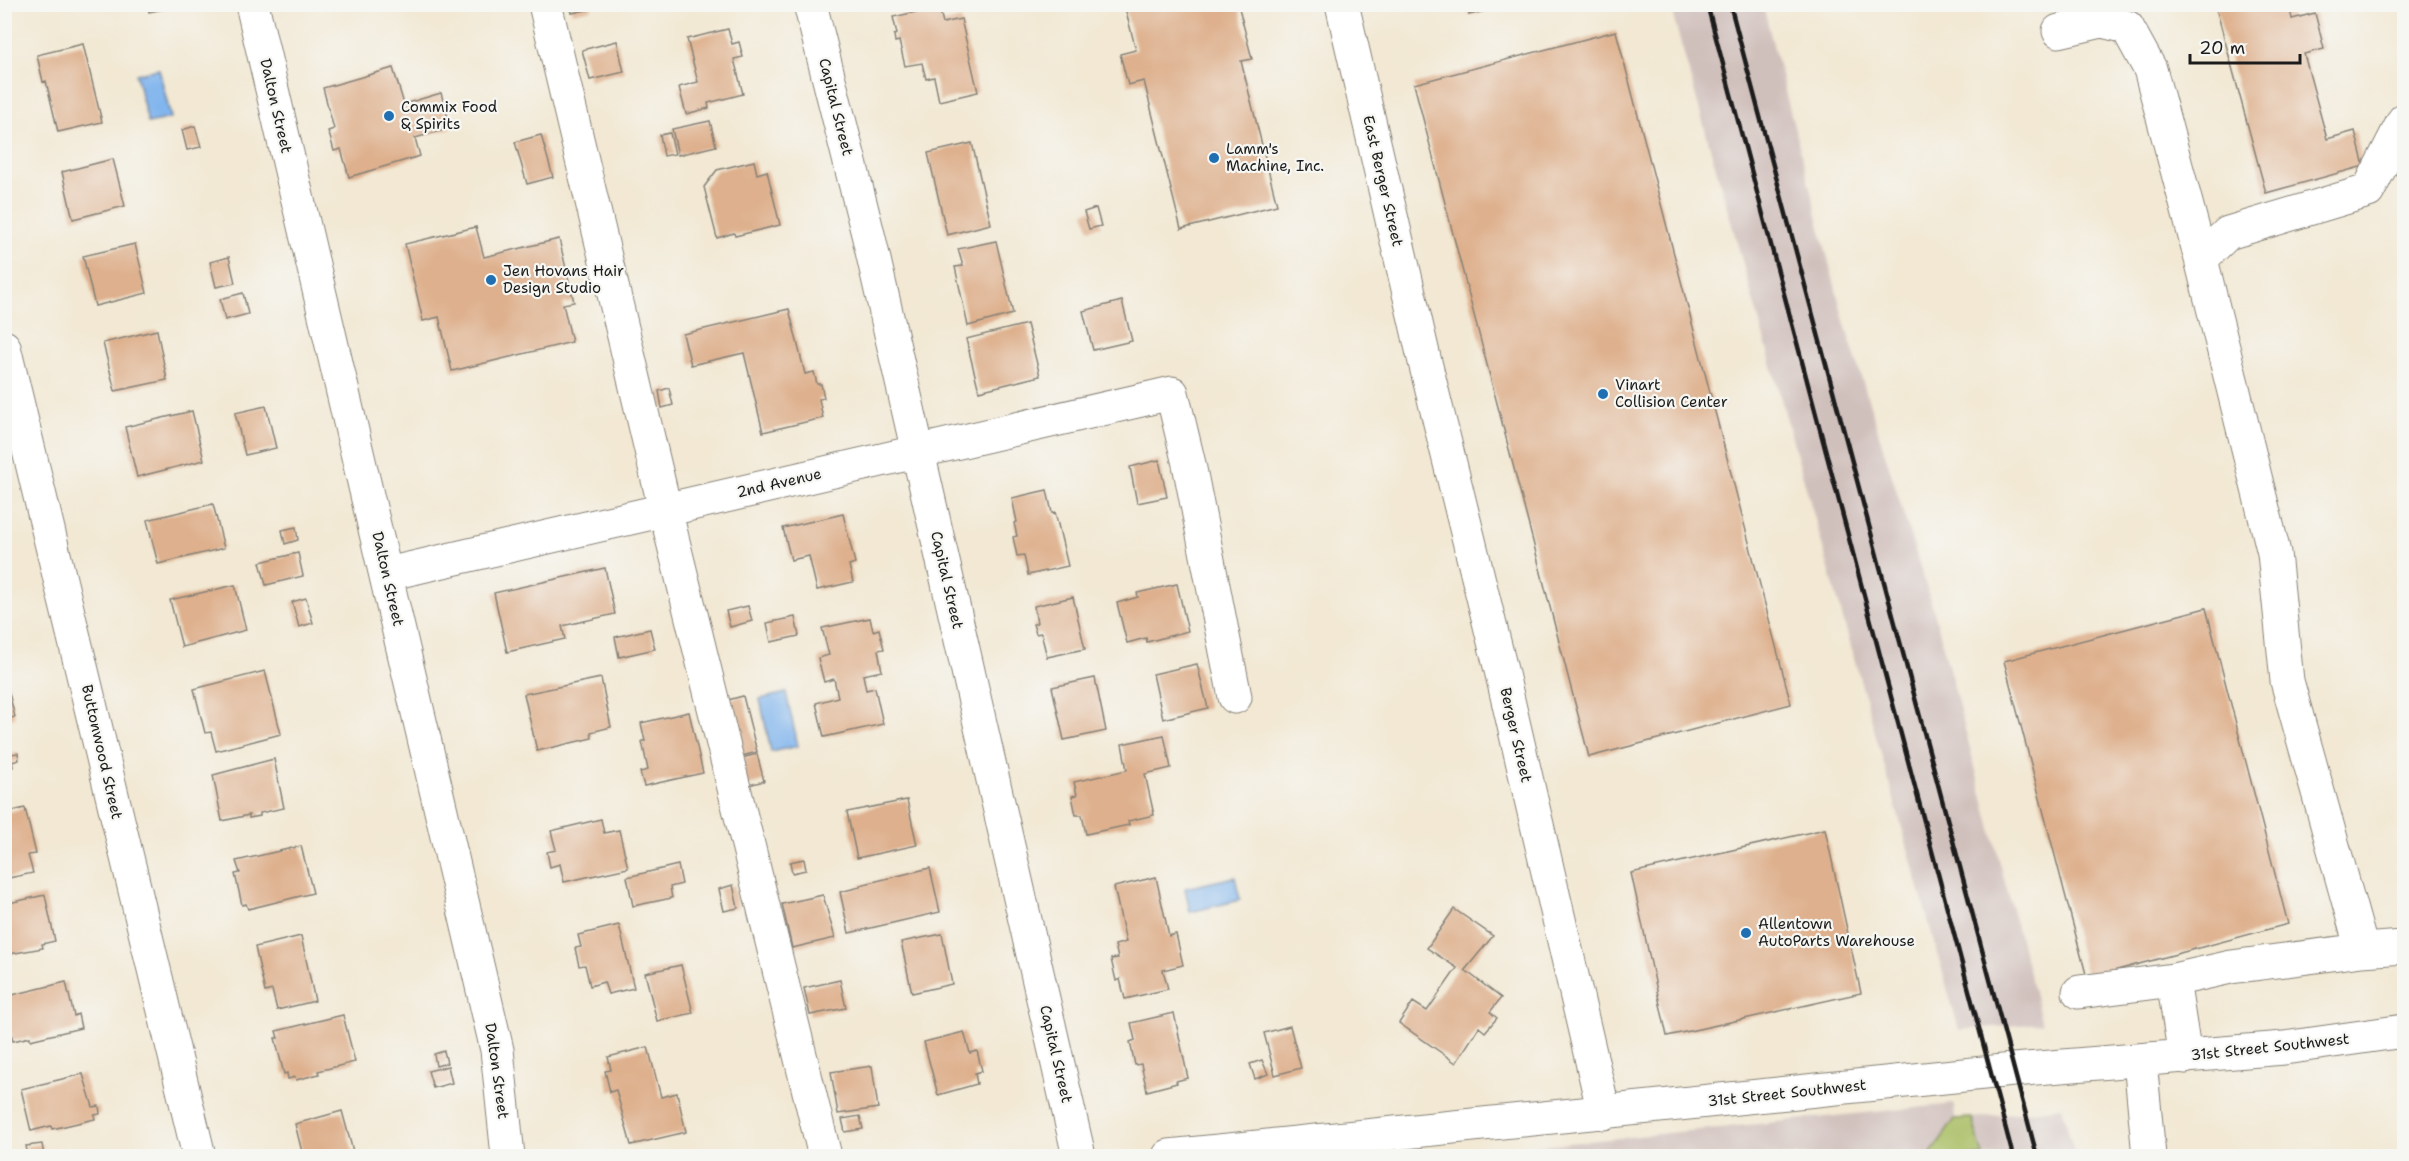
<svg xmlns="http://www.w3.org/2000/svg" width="2409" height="1161" font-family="'Shantell Sans',sans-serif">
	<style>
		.industrial { fill: #d0c0bc }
		.green { fill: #a9be63; stroke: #626d40; stroke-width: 1.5 }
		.water { fill: #7fb4ed; stroke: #4e6884; stroke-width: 1.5 }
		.building { fill: #deb08d }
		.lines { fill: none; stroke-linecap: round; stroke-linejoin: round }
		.minor-casing { stroke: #878278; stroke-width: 35 }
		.major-casing { stroke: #878278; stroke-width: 35 }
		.minor { stroke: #fff; stroke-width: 33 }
		.major { stroke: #fff; stroke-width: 33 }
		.rail { stroke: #1c1c1c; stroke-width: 4.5 }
		.poi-dot { fill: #1f6fb2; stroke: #f6f6f2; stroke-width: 2 }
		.labels { text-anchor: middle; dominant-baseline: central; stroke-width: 4.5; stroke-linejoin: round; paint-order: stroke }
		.street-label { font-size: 15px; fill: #1c1c1c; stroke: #f6f6f2 }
		.poi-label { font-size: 15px; fill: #1c1c1c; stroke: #f6f6f2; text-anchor: start }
	</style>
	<rect width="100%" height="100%" fill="#f6f6f2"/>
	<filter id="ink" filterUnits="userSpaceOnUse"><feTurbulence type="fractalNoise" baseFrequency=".0167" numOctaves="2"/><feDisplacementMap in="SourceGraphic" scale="12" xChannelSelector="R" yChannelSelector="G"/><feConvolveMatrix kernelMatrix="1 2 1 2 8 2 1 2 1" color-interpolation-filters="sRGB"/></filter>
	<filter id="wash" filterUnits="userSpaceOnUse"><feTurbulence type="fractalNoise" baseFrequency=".008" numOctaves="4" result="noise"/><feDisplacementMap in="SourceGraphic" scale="24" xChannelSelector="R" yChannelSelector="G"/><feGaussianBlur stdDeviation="1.35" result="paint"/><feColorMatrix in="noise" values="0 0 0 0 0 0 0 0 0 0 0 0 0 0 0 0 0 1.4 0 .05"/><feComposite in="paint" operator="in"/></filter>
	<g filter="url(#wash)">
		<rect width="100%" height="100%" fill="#f2e8d3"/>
		<path class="industrial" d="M1670,5H1763L1844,321L1935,615L2042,1023L1959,1030Z
			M1954,1104L1955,1119L1929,1156H1441Z
			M2062,1107L2075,1156H1983L1972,1118Z"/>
		<path class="green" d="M1972,1118L1983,1156H1929L1955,1119Z"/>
		<path class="water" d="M159,69L171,118L148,123L136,74Z
			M786,693L798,746L771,752L760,699Z
			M1235,877L1240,900L1190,912L1185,888Z"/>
		<g id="blocks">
			<path class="building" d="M570,4H591L592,9L572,13Z
				M1124,4H1238L1252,59L1241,61L1277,205L1181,229L1144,81L1128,85L1120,54L1136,50Z
				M1467,4H1509V5L1469,15Z
				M2215,4H2289L2292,19L2315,13L2324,49L2304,54L2327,139L2355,131L2364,166L2266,193Z
				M147,5H168L169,8L149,12Z
				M939,7L943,23L961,19L978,92L939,101L934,77L926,79L922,63L905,66L899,41L895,42L894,35L897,34L893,17Z
				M728,29L732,44L739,42L743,57L734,59L743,94L708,103L709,108L686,114L679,87L698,82L687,39Z
				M1616,31L1791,704L1589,757L1414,84Z
				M617,41L624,72L590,80L582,50Z
				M83,44L102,122L58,132L46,81L43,82L37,55Z
				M393,68L404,104L441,93L451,128L415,138L420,156L349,177L341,149L334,151L331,140L328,131L334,129L323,88Z
				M710,121L716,146L678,155L672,129Z
				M195,126L201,147L187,150L182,130Z
				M670,133L675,154L664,156L660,135Z
				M541,135L553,177L527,184L515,142Z
				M972,143L991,224L947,235L928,153Z
				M113,159L125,206L73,219L62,172Z
				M754,161L757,174L767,171L780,225L735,236L734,233L717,238L704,187L717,170Z
				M1096,208L1101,226L1089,229L1084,212Z
				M476,227L484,257L559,239L574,302L563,304L572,342L452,371L439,317L423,321L405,244Z
				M996,241L1013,314L968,326L955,267L963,266L958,249Z
				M135,244L147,293L95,306L83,256Z
				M229,257L235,283L216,287L210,262Z
				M243,293L248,314L225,320L220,299Z
				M1122,301L1132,341L1093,350L1083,311Z
				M789,309L805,374L814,372L817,384H821L824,398L819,399L823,418L763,432L744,353L691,365L683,334Z
				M1027,324L1040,376L979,391L966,339Z
				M157,330L167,380L115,391L103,343Z
				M669,388L673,405L662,408L659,391Z
				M266,406L276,448L245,455L235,413Z
				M192,411L204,460L137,477L125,427Z
				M1159,460L1167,497L1137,503L1130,467Z
				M1047,490L1052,513L1055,512L1068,566L1028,575L1024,555L1017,556L1013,537L1017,536L1014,523L1017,522L1012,498Z
				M213,504L224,548L158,564L147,520Z
				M843,514L855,563L849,565L853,582L817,590L809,556L791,560L783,528Z
				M296,527L298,540L285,544L282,530Z
				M298,553L303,576L266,585L260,562Z
				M605,568L615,614L562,626L565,639L507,652L494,593Z
				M1177,584L1188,631L1147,642L1146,638L1127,643L1117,603L1138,597L1137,593Z
				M235,585L246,630L182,647L170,600Z
				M1073,597L1085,649L1047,657L1041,633L1036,634L1033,624L1037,623L1034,606Z
				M306,598L313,623L299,627L292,602Z
				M748,606L752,621L730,627L726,611Z
				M2206,608L2288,924L2087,978L2004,661Z
				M795,617L799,636L771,642L767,623Z
				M870,618L873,631L879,629L884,649L878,650L882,671L863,675L866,690L875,688L883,724L824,737L816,703L838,697L834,679L824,682L818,658L829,655L822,628Z
				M650,629L655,649L619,657L615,637Z
				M1197,664L1208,708L1163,719L1153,674Z
				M265,671L281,734L216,751L211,732L205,733L194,689Z
				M601,678L611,727L591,732L592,738L537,751L524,694Z
				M1095,678L1106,731L1064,740L1052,687Z
				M7,685L15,717L4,720V686Z
				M743,696L757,752L738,757L724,701Z
				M689,712L703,773L644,786L640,772L648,770L642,741H645L641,723Z
				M4,734L11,754L18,753L19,760L12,762L13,767L4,769Z
				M1164,735L1171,768L1145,774L1154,815L1128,821L1129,825L1086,834L1082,815H1076L1072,796L1077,795L1074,782L1127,770L1122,744Z
				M757,754L764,781L745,786L738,759Z
				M274,759L284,808L260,813V816L249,818V815L222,821L213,775Z
				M907,800L917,845L857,858L847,812Z
				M25,808L36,854L28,855L33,873L4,879V813Z
				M601,819L604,833L619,830L628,868L564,882L560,864L550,867L547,852L556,850L551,831Z
				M1825,829L1861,993L1667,1036L1631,873Z
				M301,846L313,893L248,909L246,904L242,905L235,874L240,873L236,861Z
				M804,859L806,870L792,873L790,862Z
				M678,865L682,884L670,887L672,898L633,906L627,877Z
				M930,868L940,912L849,933L840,892L860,887V885Z
				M1156,877L1169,936L1176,934L1183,965L1163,970L1168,989L1125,999L1120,979L1116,981L1111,959L1118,958L1115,945L1126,942L1114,887Z
				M733,885L738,908L724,911L719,889Z
				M45,895L55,941L42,944L43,948L4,955V904Z
				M823,895L835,938L792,948L782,904Z
				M1454,909L1493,936L1465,970L1501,998L1490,1012L1497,1018L1485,1032L1479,1027L1456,1063L1399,1023L1413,1002L1427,1011L1457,968L1427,948Z
				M619,925L634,988L608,994L604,982L590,986L585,965L579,966L575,948L581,947L578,935Z
				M942,934L952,984L912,993L901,942Z
				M301,936L315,1001L277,1010L272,990L265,992L255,947Z
				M681,965L693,1013L657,1021L645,973Z
				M840,980L846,1008L810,1015L804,988Z
				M66,982L74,1016L78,1014L81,1028L30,1040V1037L13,1041L4,1007V997Z
				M1174,1013L1188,1078L1176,1081L1177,1083L1147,1091L1141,1064L1135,1065L1130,1042L1135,1040L1131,1023Z
				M343,1015L355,1062L318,1071L319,1074L296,1080L295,1077L288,1079L287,1073L284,1074L275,1038H278L276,1031Z
				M1290,1026L1301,1068L1275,1075L1264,1033Z
				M964,1032L970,1053L977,1051L982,1071L975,1073L977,1084L938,1095L924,1042Z
				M648,1047L661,1097L677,1093L686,1132L631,1145L616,1090L610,1092L605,1071L611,1070L608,1057Z
				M444,1051L447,1063L436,1066L434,1054Z
				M1262,1060L1268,1074L1255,1079L1250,1064Z
				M448,1066L452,1083L433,1088L428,1071Z
				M872,1066L878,1108L838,1114L831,1072Z
				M83,1074L93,1107L99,1106L100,1114L94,1115L95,1119L52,1129L51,1126L31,1131L21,1089Z
				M342,1111L354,1155L303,1156L295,1124Z
				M860,1116L863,1129L845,1132L842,1119Z
				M42,1144L44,1156H28L26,1146Z"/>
		</g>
	</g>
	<g filter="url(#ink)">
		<use href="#blocks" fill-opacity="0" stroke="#878278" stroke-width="1.5"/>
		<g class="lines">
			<g class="minor-casing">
				<path id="minor" d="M545,4L665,509L825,1156
					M810,4L869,238L1079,1156
					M1342,4L1424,358L1501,670L1604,1113
					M2059,31L2102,21L2127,27L2150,69L2201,259L2274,553L2287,681L2362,950L2404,947
					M2201,259L2228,233L2368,191L2404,120
					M4,347L199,1156
					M387,574L1172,393L1189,464L1235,697
					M2079,992L2173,980
					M2185,1057L2173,980L2231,967L2362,950
					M2140,1061L2149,1156
					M1169,1156L2013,1070L2284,1048L2404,1031"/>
			</g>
			<g class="major-casing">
				<path id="major" d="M252,4L497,1050L508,1156"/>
			</g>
			<use href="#minor" class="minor"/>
			<use href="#major" class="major"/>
			<path class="rail" d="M1707,4L2013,1156
				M1730,4L2037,1156"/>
		</g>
	</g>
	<g class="poi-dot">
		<circle cx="389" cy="116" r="6"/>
		<circle cx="1214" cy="158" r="6"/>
		<circle cx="491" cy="280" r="6"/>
		<circle cx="1603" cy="394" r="6"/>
		<circle cx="1746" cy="933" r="6"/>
	</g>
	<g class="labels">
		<g class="street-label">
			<text transform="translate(276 106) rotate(77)">Dalton Street</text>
			<text transform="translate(836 107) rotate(76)">Capital Street</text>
			<text transform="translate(1383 181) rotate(77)">East Berger Street</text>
			<text transform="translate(779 483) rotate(-13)">2nd Avenue</text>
			<text transform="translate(388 579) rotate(77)">Dalton Street</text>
			<text transform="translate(947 580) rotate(77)">Capital Street</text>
			<text transform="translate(1516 735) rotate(77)">Berger Street</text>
			<text transform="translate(102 752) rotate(77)">Buttonwood Street</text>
			<text transform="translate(2270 1047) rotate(-6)">31st Street Southwest</text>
			<text transform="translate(1056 1054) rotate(77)">Capital Street</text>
			<text transform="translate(497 1071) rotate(82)">Dalton Street</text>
			<text transform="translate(1787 1093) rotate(-6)">31st Street Southwest</text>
		</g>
		<g class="poi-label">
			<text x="401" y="107">Commix Food<tspan x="401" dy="17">&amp; Spirits</tspan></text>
			<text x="1226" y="149">Lamm's<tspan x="1226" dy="17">Machine, Inc.</tspan></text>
			<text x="503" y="271">Jen Hovans Hair<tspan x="503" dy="17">Design Studio</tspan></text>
			<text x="1615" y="385">Vinart<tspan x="1615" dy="17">Collision Center</tspan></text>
			<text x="1758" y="924">Allentown<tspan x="1758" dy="17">AutoParts Warehouse</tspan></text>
		</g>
	</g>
	<rect width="2409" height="1161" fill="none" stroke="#f6f6f2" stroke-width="24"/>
	<path d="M2190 54v9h110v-9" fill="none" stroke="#1c1c1c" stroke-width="3"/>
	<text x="2199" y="54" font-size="18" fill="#1c1c1c" stroke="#f6f6f2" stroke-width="4.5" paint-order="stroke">20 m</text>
</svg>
